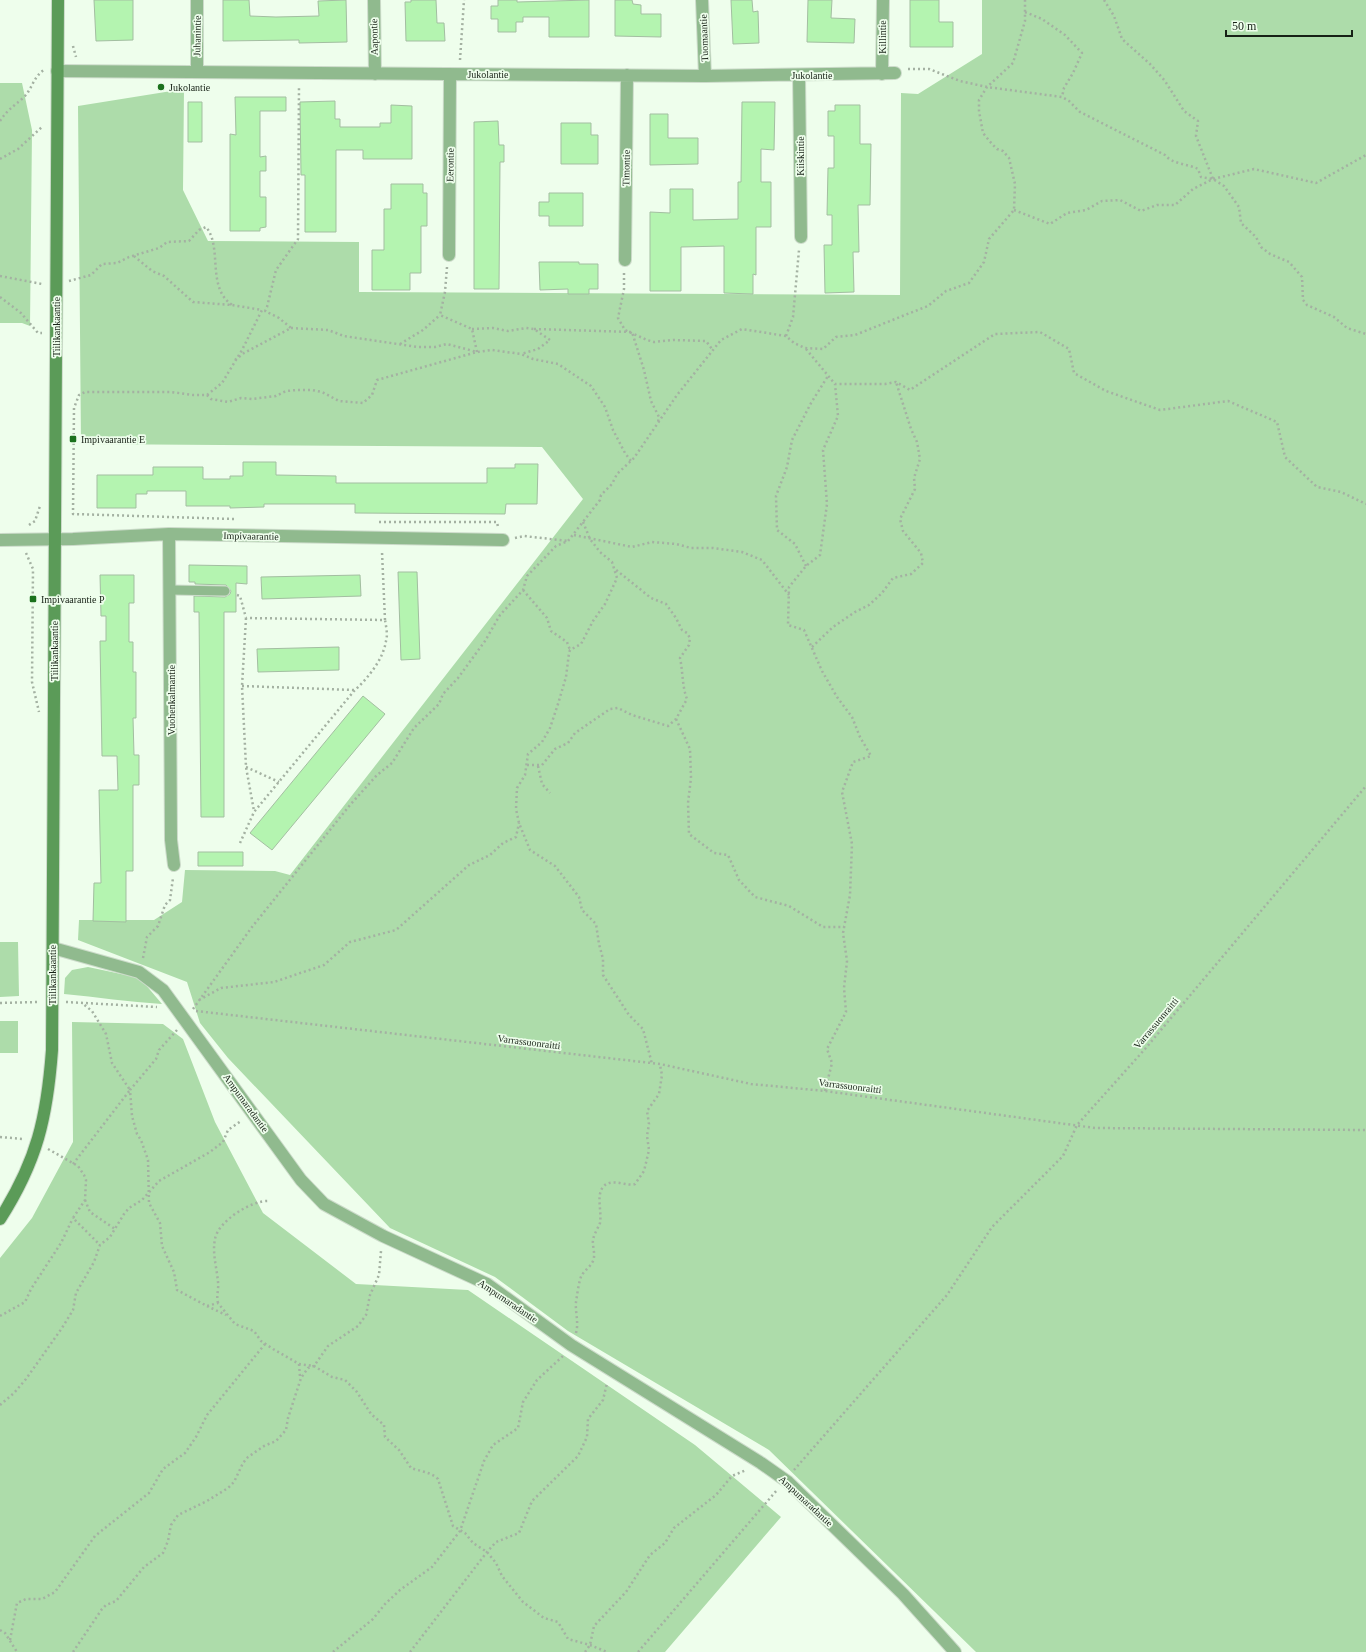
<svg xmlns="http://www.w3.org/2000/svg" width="1366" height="1652" font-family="'Times New Roman',serif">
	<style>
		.green { fill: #addcaa }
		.building { fill: #b4f4b0; stroke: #a3bea1 }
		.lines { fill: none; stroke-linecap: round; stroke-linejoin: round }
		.lane-casing { stroke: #ccdbca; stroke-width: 11 }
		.street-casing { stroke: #ccdbca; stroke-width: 14 }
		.secondary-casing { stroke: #ccdbca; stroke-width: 14 }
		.path { stroke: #a4b1a2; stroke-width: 2.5; stroke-dasharray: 2 3; stroke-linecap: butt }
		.lane { stroke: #90ba8e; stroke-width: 9 }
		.street { stroke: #90ba8e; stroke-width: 12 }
		.secondary { stroke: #5b9b58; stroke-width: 12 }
		.poi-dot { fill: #1a711c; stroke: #eefeec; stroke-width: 1.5 }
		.labels { text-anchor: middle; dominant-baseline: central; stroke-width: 3.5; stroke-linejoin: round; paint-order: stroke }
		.street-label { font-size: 10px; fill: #172116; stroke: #eefeec }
		.poi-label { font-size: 10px; fill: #172116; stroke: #eefeec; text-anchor: start }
	</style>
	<rect width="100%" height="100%" fill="#eefeec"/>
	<path class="green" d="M982,0H1366V1652H976L769,1450L568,1331L495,1277L390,1228L228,1058L200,1023L187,982L78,940L79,920H154L182,902L185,870L275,871L290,875L583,499L542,447L81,444L78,106L184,89L183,190L208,241L359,242V292L900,295L901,93L918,94L982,54Z
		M0,83H22L32,130L30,326L22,323H0Z
		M0,942H18L19,996L0,997Z
		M88,967L140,978L162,1004C129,1002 97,997 64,994L65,978L72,970Z
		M0,1021H18V1053H0Z
		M72,1022L163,1024L183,1039L215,1122L263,1213L356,1284L468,1290L695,1445L781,1517L665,1652H0V1258L32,1218L73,1142Z"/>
	<path class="building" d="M94,0H133V40L96,41Z
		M223,0H249L250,16L276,17L319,16L318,1L346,0L347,42L299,43V40L223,41Z
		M411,0H436L437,23H444L445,41H406L405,2H411Z
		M498,0H517V2L589,0V37H549V17H523V22H516V32H498V19H491V6H498Z
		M615,0H632L633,4L641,5V14H661V37L615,36Z
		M731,0H752L753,12L758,11L759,43L733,44Z
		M808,0H832L831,18L855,19L854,43L807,42Z
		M910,0H939V22H953V47H910Z
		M235,97H286V111H260V157L266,156V171H260V197H266V227L260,228V231H230V134L236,135Z
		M335,101V119H340V127H380V123H391V105L412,106V159H363V150H336V232H305V175H301L300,102Z
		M188,102H202V142H188Z
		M742,102H775L774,150L761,149V182H771V227H756V275L753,274V294L724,293V246L681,247V291H650V212L670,213V189H693V220L738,219V182H741Z
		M835,105H860V144H871L870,205H858L859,252H853L854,292L825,293L824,245H832V215H827L828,168H834V136H828V111H835Z
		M650,114H668V138H698V164L650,165Z
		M498,121L499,145H504V162H500L499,289H474V122Z
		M561,123H591V135H598V164H561Z
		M391,184H423V193H427V226H421V273H410V290H372V250H384V209H391Z
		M549,193H583V226H549V216H539V202H549Z
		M539,262H579V264H598V289H589V294H568V289L540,290Z
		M243,462H276V475L336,476V483H487V468H515V464H538L537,504H506L505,514L355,513V504H264V507L230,508V506H186V491H147V494H136V508H97V475H153V467H203V479H230V476H243Z
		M189,565L247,566V584L236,583V612H224V817H201L199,612H194V596L225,597L230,594L231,591L226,585L195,584V582H189Z
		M398,572H417L420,659L401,660Z
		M100,575H134V603H129V642H133V672H136V718H133L134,755H139V785H133V871H126V922L93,921L94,883H101L99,790H118L117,756H102L100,641H106V616H101Z
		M360,575L361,596L262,599L261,577Z
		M339,647V670L258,672L257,649Z
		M363,696L385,714L272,850L250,833Z
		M198,852H243V866H198Z"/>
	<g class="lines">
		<g class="lane-casing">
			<path id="lane" d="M171,590L225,591"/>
		</g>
		<g class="street-casing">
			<path id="street" d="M374,0L375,74
				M702,0L705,76
				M57,71L705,76L895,73
				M197,72V0
				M882,74L883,0
				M799,75L801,237
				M449,255L450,74
				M625,260L627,75
				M169,534L171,840L174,865
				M0,540L73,539L169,534L503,540
				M53,948L139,972L163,990L301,1180L324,1204L383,1236L487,1284L571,1345L761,1463L788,1482L903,1594L955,1652"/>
		</g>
		<g class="secondary-casing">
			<path id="secondary" d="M0,1219C37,1161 47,1118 52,1050L58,0"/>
		</g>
		<path class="path" d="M1104,0L1114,16L1122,39L1150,64L1165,81L1184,111L1198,121L1196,136L1213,179
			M1025,12L1042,19L1065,35L1082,53L1073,73L1064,88L1062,97
			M73,46L76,57
			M460,60L464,0
			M908,69H929L960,81L987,87L1062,97L1069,101L1080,112L1165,155C1172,164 1188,164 1198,169L1201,177L1213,179L1224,186L1239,207L1241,223L1256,237L1261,247L1270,254L1289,262L1302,277L1303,300L1307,305L1334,317L1347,328L1366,334
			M0,121C7,110 14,106 23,98C32,90 33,77 44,70
			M0,159L18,149L43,126
			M1014,210L1050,224L1067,213L1086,210L1102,201L1120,200L1141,211L1157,205H1175L1193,189L1213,179L1254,169L1316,183L1366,155
			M134,256L152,271L164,276L193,302L232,305L262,310
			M447,267L445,292L440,315L472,329L477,352
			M624,273V289L618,318L625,330L647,340L654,342L673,340L706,341L712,349
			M0,276L42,284
			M69,281L91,275L102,264L117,263L129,257L159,248L167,242L189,241L199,230L206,227C223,247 206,287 232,305
			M0,297L21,313L38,333H42
			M291,328L328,330L344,336L417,347H435L447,344L477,352
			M472,329L493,328L508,331L526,328L534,329L550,340L538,349L521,354
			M534,329L632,332L644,370L651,401L659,417L658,422
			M786,336L793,317L799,250
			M400,344L423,330L440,315
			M806,349L835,384H885L896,382L910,390L995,334L1040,332L1069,349L1074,373L1106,391L1160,410L1228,401L1277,422L1285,457L1317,487L1341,492L1366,504
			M235,360L244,353L291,328L279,318L265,311
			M207,395L211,399L228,402L241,398L252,399L276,396L286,391L297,390H312L322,392L339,401L363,403L372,395L377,380L477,352L492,350L521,354L533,359L558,364L591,386L605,407L613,430L625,453L631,461
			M234,519L73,514L74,408L79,395L85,392H171L193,395H207L222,383L242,350L262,310L265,311L267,307L276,270L298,239L299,86
			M379,522H497L498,527
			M583,522L590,539L600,552L612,562L617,578L605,604L593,621L581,644L570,650L569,653L566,677L558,704L550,728L542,742L528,754L525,775L517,788L516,809L519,823L530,850L555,866L579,897L582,910L596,924L599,944L603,959V975L629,1015L643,1029L652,1064
			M29,525L35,521L40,506
			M574,535L632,547L652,542L676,544L691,548H713L742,552L762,560L789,595
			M515,538L524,536L568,541
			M26,553L33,569L32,682L39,712
			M806,566L795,544L777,530L776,496L787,467L792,440L811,403L828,376
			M523,590L547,618L551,631L567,642L570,650
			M237,595L240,596L246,618L385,620L382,552
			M246,618L242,686L246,767L254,811
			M812,647L833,627L855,612L869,605L882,593L893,578L911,574L923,563L921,553L903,531L900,519L915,489L914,478L920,459L917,442L911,429L896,382
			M242,686L354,690
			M676,719L690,749L691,778L688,803L689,834L714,853L728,855L739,880L755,897L789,906L823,927H844
			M527,765H542L555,749L568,743L575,733L610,709L618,708L632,715L668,726L676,719L687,699C682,686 683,672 680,658L689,645L690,638L687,633L682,630L676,618L666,604L651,598L615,569
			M538,766L542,784L550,793
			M246,767L279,782
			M240,843L254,812L354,691C368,678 383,660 386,641C388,635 386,626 385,620
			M143,958L147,937L158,926L165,905L170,900L173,878
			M199,1000L221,988L274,982L324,965L350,942L396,930L469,865L490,855L503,843L516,837L519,823
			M66,1002L157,1007
			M0,1003L39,1002
			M193,1009L252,927L350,805L377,775L392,763L414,728L439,704L443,694L458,678L485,641L500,615L523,590L527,576L556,546L568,541L600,500L601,495L612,484L617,474L634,458L677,395L721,340L742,329L786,336L794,343L805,348L823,349L836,337L855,335L905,315L928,306L946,291L969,283L984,262L989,239L1014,210L1015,184L1009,158L1003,151L997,149L992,144L983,133L979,111V100L987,87L1013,63L1025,21V0
			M196,1011L660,1064L751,1084L825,1091L1095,1128L1366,1130
			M177,1030L159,1050L156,1059L130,1090L132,1116L137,1134L141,1140L148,1160L149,1203L160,1223L162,1246L174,1272L177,1290L207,1306L218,1303L235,1324L254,1331L261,1341L273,1349L299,1364L314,1366L332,1377L345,1380L357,1392L371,1414L384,1425L385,1437L399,1450L411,1468C419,1471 431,1472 438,1479L453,1526L465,1533L473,1543L487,1552L496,1563L502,1576L523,1602L544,1618L558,1622L568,1639L590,1645L607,1652
			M825,1091L832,1063L827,1049L846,1012L844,988L847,961L843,933L850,895L852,844L842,792L853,762L871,756L860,737L852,717L837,697L822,671L804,630L788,625L789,587L806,566L820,555L827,504L823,450L838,416L835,384
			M0,1137L23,1139
			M48,1149L78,1166L84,1175L86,1180L85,1200L73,1218L100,1245
			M73,1164L130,1090L112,1063L106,1034L92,1011L82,1003
			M85,1200L90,1212L115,1229
			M218,1303C216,1296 219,1289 218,1282C217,1269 212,1253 215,1239C218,1221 252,1200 269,1201
			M207,1306L226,1315
			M0,1316L25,1302L31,1289L61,1243L73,1218
			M576,1333C579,1322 575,1312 576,1302C577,1296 579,1279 582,1275C585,1270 591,1266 593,1261C596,1254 592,1246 593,1240C594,1234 598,1228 600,1223C602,1211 596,1196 603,1187C611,1177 627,1187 635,1184L644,1171L649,1150L647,1136L649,1124L647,1111L659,1094L662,1075L660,1065
			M299,1364L300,1377
			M0,1405L14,1393L26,1379L62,1328L73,1310L76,1293L94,1262L100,1245L110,1237L124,1214L129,1208L142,1200L159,1181L210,1152L223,1142L228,1130L241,1121
			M794,1470L947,1295L992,1227L1063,1156L1077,1125L1145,1049L1366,786
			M0,1630L5,1633L17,1652
			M10,1640L17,1603L26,1599H42L55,1592L95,1536L149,1493L163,1469L185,1453L196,1437L207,1415L265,1344
			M73,1652L102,1609L106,1605L116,1601L144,1567L163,1553L168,1541L171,1525L178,1515L207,1501L228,1488L234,1482L243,1463L248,1457L264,1446L276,1441L286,1430L288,1418L301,1378L308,1368L314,1366L328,1346L358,1326L366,1315L370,1295L379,1275L381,1251
			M333,1652L373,1619L385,1604L400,1590L432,1567L460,1531L484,1461L493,1445L518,1428L523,1402L537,1380L563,1356
			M410,1652L487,1552L496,1542L519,1533L532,1501L578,1456L587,1437L588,1419L603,1400L607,1383
			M585,1652L590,1645L594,1626L626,1592L650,1555L665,1543L674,1528L716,1495L732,1476L746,1470
			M638,1652L777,1490"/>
		<use href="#lane" class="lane"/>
		<use href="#street" class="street"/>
		<use href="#secondary" class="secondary"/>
	</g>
	<g class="poi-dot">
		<circle cx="161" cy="87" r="4"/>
		<rect x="69" y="435" width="8" height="8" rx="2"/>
		<rect x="29" y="595" width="8" height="8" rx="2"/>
	</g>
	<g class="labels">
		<g class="street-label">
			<text transform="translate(197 36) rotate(-89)">Juhanintie</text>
			<text transform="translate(374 37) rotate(-91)">Aapontie</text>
			<text transform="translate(882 37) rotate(-90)">Killintie</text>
			<text transform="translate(704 38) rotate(-92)">Tuomaantie</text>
			<text x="488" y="74">Jukolantie</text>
			<text x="812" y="75">Jukolantie</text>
			<text transform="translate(800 156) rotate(-90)">Kiiskintie</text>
			<text transform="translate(450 165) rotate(-89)">Eerontie</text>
			<text transform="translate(626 168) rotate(-89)">Timontie</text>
			<text transform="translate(56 327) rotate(-90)">Tiilikankaantie</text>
			<text transform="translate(251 536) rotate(1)">Impivaarantie</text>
			<text transform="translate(54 651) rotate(-90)">Tiilikankaantie</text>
			<text transform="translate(171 700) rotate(-90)">Vuohenkalmantie</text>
			<text transform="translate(52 975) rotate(-90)">Tiilikankaantie</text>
			<text transform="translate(1156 1023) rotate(-50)">Varrassuonraitti</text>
			<text transform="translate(529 1042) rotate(7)">Varrassuonraitti</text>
			<text transform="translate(850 1086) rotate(7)">Varrassuonraitti</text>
			<text transform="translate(246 1103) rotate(54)">Ampumaradantie</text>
			<text transform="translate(508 1301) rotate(34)">Ampumaradantie</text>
			<text transform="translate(806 1501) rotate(43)">Ampumaradantie</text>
		</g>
		<g class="poi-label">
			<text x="169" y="87">Jukolantie</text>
			<text x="81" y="439">Impivaarantie E</text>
			<text x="41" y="599">Impivaarantie P</text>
		</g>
	</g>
	<path d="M1226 30v6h126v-6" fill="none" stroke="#172116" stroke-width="2"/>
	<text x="1232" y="30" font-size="12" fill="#172116" stroke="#eefeec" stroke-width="3" paint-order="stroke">50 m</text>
</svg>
